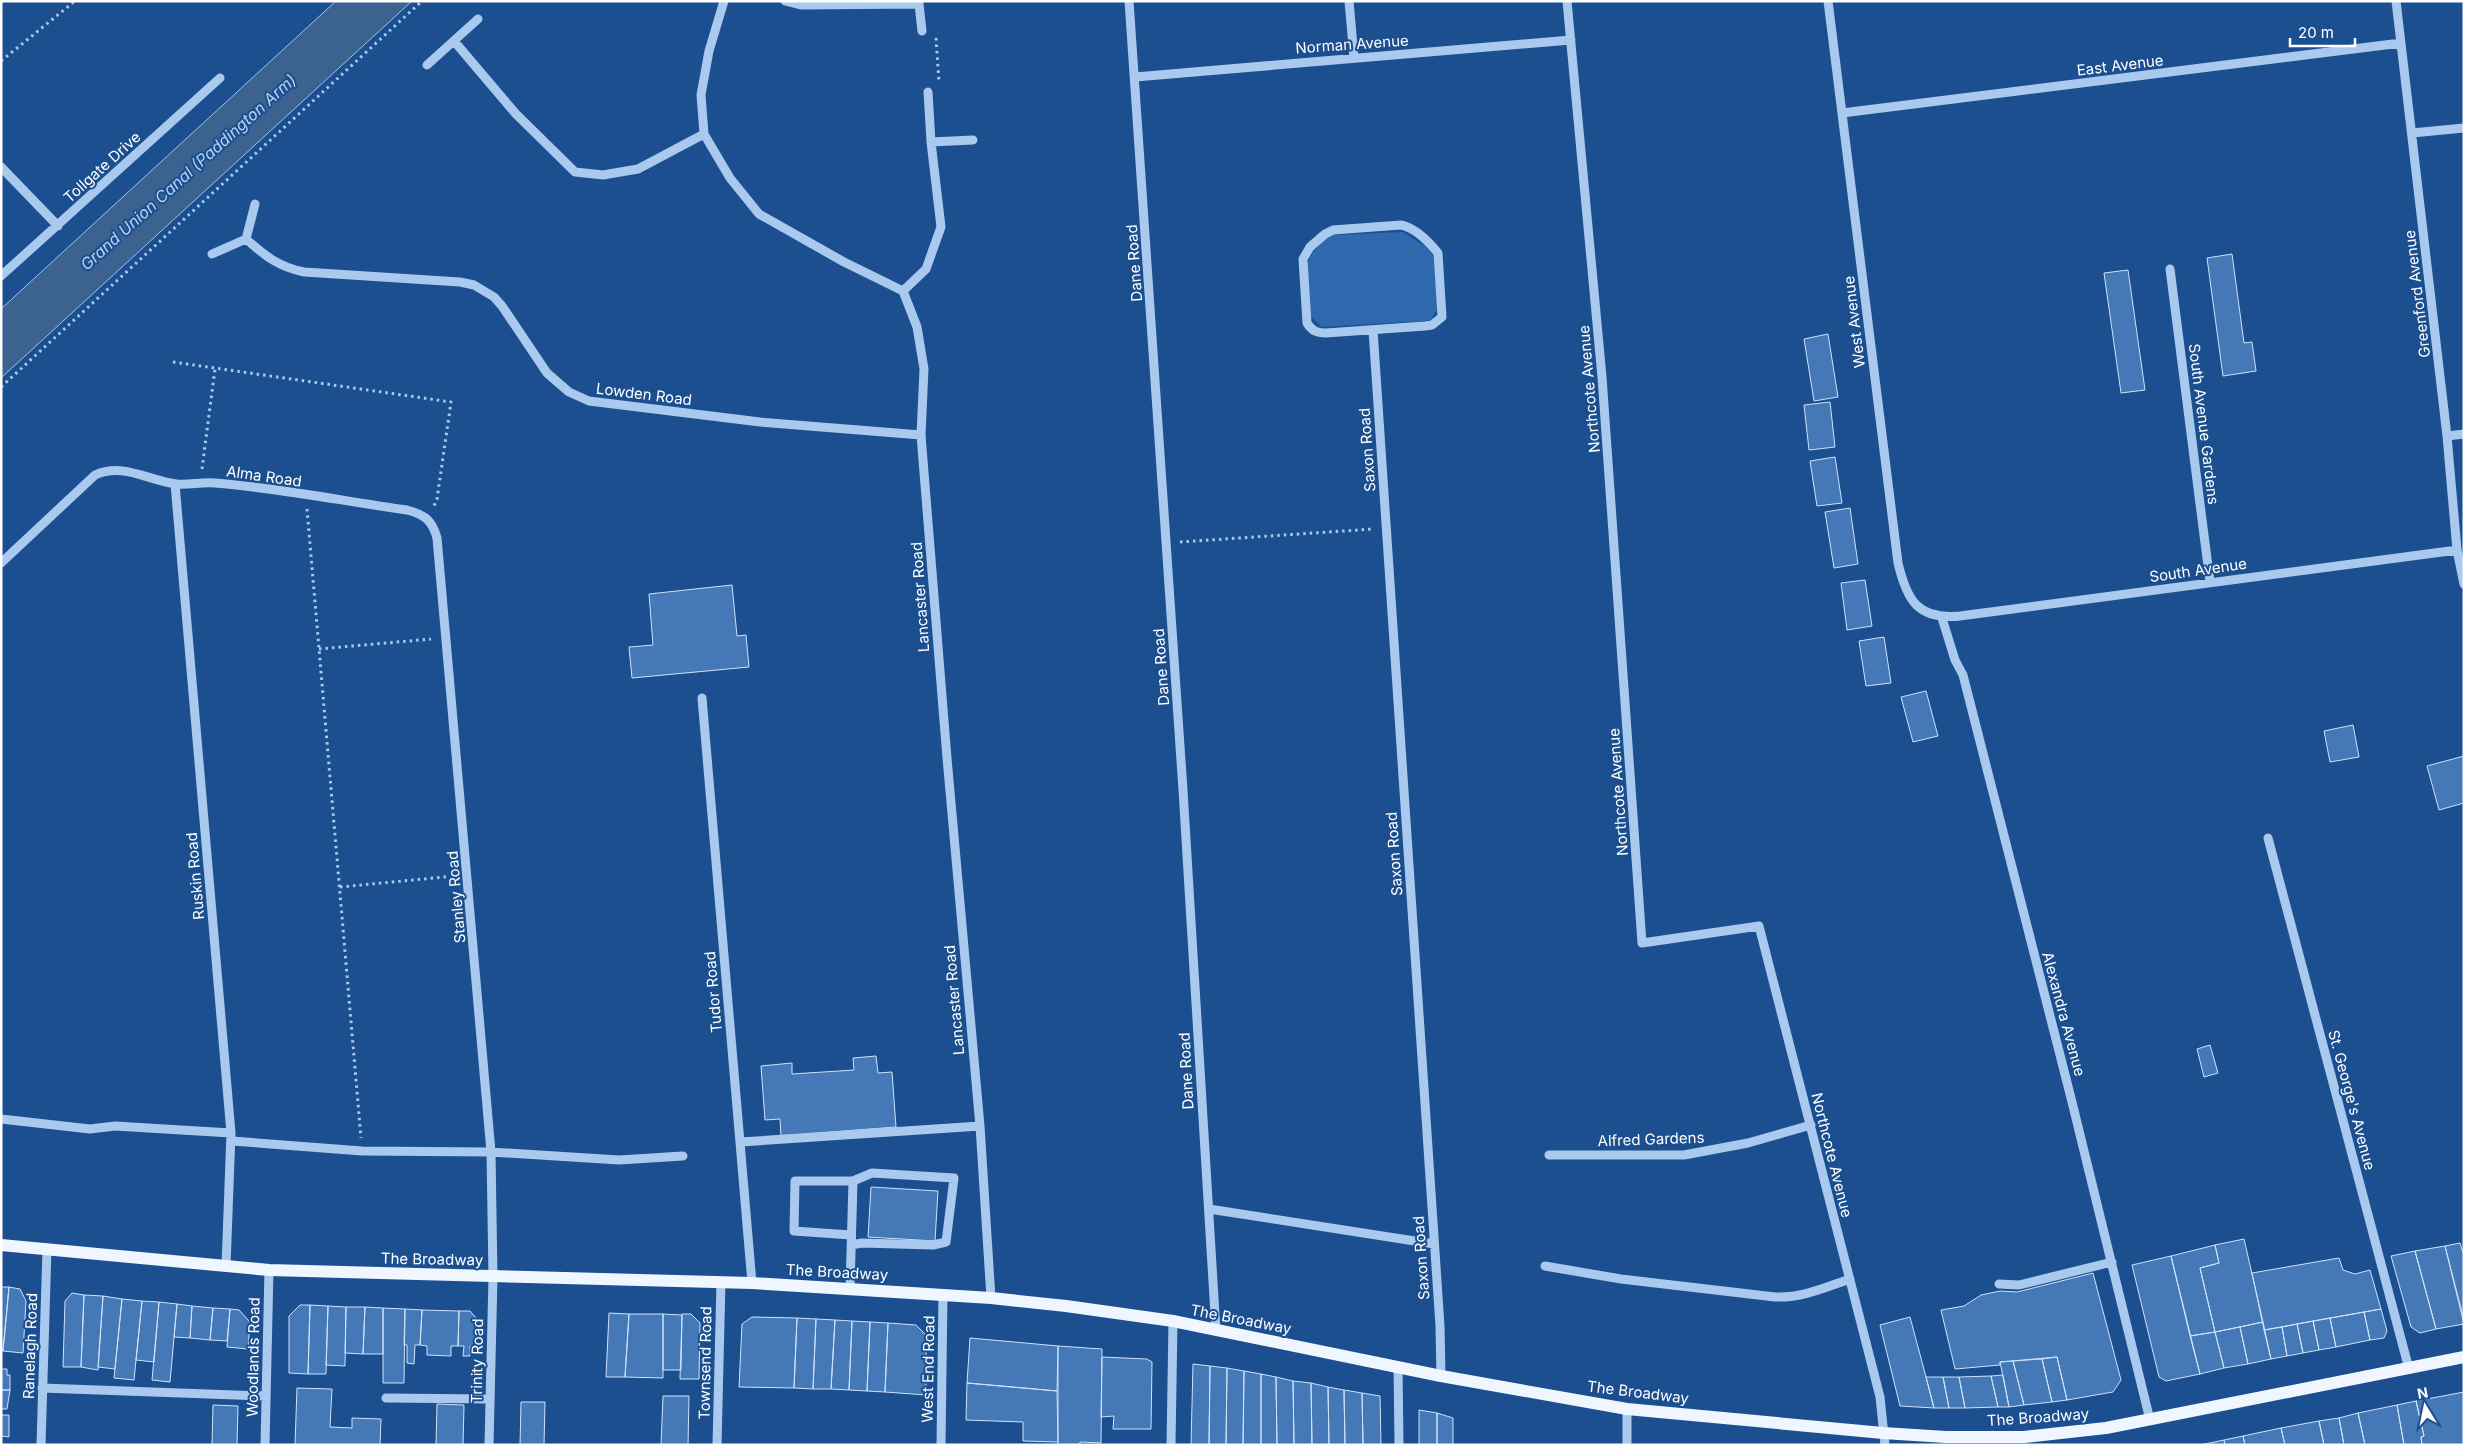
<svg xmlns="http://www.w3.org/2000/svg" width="2465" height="1446" font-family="Inter,sans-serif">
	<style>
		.green { fill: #2e69ad }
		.water { fill: #3c6290; stroke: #9cc4f0 }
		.building { fill: #4478b7; stroke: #cfe3fa }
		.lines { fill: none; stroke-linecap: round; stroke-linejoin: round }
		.path { stroke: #a9c9ee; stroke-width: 3; stroke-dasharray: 2.5 4; stroke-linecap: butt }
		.minor { stroke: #a9c9ee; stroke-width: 9 }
		.major { stroke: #f0f6ff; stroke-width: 12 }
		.labels { text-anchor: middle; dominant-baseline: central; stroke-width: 4; stroke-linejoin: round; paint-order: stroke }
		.street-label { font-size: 15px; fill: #fff; stroke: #1b4f8f }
		.water-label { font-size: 16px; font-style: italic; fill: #b5d3f5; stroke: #1b4f8f }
	</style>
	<rect width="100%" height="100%" fill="#1b4f8f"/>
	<path class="green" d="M1403,232L1426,247L1434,256L1437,310L1431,319L1425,321L1321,327L1310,315L1308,264C1309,254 1322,240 1331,235Z"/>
	<path class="water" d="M336,1H412L1,378V309Z"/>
	<path class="building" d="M2232,254L2244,343L2252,342L2256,371L2223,376L2207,258Z
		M2128,270L2145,390L2121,393L2104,273Z
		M1828,334L1838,397L1814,401L1804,339Z
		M1830,402L1835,447L1809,450L1804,405Z
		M1835,457L1842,503L1817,506L1810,461Z
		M1850,508L1858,564L1834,568L1825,512Z
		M1865,580L1872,626L1847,630L1841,583Z
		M732,585L737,636L746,635L749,667L632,678L629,647L653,645L649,594Z
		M1884,637L1891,683L1866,686L1859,641Z
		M1926,691L1938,736L1913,742L1901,697Z
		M2353,725L2359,757L2330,762L2324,731Z
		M2464,756V803L2439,810L2427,766Z
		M2210,1045L2218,1073L2204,1077L2197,1049Z
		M876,1056L878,1073L892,1072L896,1127L781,1136L780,1119L765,1120L761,1066L792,1063V1074L854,1070L853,1058Z
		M871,1187L938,1191L935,1241L868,1237Z
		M2244,1239L2263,1322L2215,1332L2200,1268L2219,1263L2215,1245Z
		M2460,1243L2464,1256V1320L2445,1246Z
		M2215,1245L2219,1263L2200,1268L2215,1332L2190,1336L2171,1256Z
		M2445,1246L2464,1324L2436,1329L2415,1251Z
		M2415,1251L2436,1329L2420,1333L2411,1327L2391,1256Z
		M2171,1256L2200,1374L2166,1381L2159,1377L2132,1265Z
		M2339,1258L2343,1270L2355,1274L2370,1270L2381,1309L2264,1330L2252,1273Z
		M2093,1273L2121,1380L2113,1392L2067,1400L2057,1357L2000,1362V1365L1955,1369L1941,1310L1964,1306L1981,1295L2000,1291L2017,1292Z
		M1,1287H9L3,1351L1,1350Z
		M9,1287L20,1289L26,1301L23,1353L3,1351Z
		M72,1293L84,1295L81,1367H63L65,1301Z
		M84,1295L103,1296L98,1370L81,1367Z
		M103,1296L122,1299L115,1369L98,1367Z
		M122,1299L142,1301L134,1380L114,1378Z
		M142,1301L159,1302L154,1362L136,1360Z
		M159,1302L177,1304L170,1382L152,1380Z
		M177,1304L192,1306L190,1338L174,1337Z
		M300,1305H310L308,1374L289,1373V1316Z
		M310,1305L328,1306L326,1374H308Z
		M192,1306L213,1308L210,1340L190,1338Z
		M328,1306L346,1307L345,1366L326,1365Z
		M346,1307H365L363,1354L345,1353Z
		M365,1307L383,1308V1354H363Z
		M213,1308L230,1309L227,1341L210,1340Z
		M383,1308L405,1309L404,1383H383Z
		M230,1309L239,1310L250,1322L248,1349L227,1347Z
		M405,1309L422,1310L420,1345H415L414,1364L407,1363V1345H404Z
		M2381,1309L2387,1331L2384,1338L2370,1340L2364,1312Z
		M422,1310L459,1311L458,1346H451V1356L427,1355V1346L420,1345Z
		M459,1311H470L476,1318L475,1346H470V1356H463L464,1346H458Z
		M2364,1312L2370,1340L2336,1347L2330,1318Z
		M609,1313L629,1314L625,1377H606Z
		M629,1314H663V1378L625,1377Z
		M663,1314L682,1315L681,1370H663Z
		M682,1314H691L700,1323L699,1379H680Z
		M752,1317L797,1318L794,1388L739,1387L742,1324Z
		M1910,1317L1926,1377L1934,1408L1900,1406L1880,1325Z
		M797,1318L816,1319L813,1389L794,1388Z
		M2330,1318L2336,1347L2319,1350L2313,1321Z
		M816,1319L835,1320L831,1389H813Z
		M835,1320L852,1321L849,1390L831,1389Z
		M852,1321L870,1322L867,1391L849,1390Z
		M2313,1321L2319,1350L2303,1353L2297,1324Z
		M870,1322L888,1323L885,1392L867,1391Z
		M2263,1322L2271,1359L2248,1364L2240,1327Z
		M888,1323L916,1325L926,1335V1395L885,1392Z
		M2297,1324L2303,1353L2287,1356L2282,1327Z
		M2240,1327L2248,1364L2224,1368L2215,1332Z
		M2282,1327L2287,1356L2271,1359L2264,1330Z
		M2215,1332L2224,1368L2200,1374L2190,1336Z
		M970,1338L1058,1346L1057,1391L967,1383Z
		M1058,1346L1102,1349L1101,1443L1080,1442V1445H1058Z
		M1102,1357L1147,1359L1152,1362L1151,1429H1113L1114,1416L1101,1417Z
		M2057,1357L2067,1400L2052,1402L2042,1359Z
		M2042,1359L2052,1402L2024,1405L2013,1361Z
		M2013,1361L2024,1405L2009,1407L2000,1362Z
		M1193,1364L1210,1366L1209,1445H1191Z
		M1210,1366L1227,1368L1226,1445H1209Z
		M1227,1368L1244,1371L1243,1445H1226Z
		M1,1369H7V1375H10V1390H1Z
		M1244,1371L1261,1374V1445H1243Z
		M1261,1374L1276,1377L1277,1445H1261Z
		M2003,1375L2009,1407H1998L1991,1376Z
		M1991,1376L1998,1407L1965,1408L1959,1377Z
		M1276,1377L1293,1381L1294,1445H1277Z
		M1926,1377H1943L1949,1408H1934Z
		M1943,1377H1959L1965,1408H1949Z
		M1293,1381L1311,1383L1312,1445H1294Z
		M967,1383L1057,1391L1058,1442L1023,1441V1422L966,1420Z
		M1311,1383L1328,1387L1329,1445H1312Z
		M1328,1387L1344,1390L1345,1445H1329Z
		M297,1388L332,1389L330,1427L352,1428V1418L381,1419L380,1445H295Z
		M1,1390H10L7,1409H1Z
		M1344,1390L1362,1393L1363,1445H1345Z
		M2464,1392V1445H2422L2421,1437L2424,1436L2416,1401Z
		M1362,1393L1380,1396L1381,1445H1363Z
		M663,1396H689L688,1445H661Z
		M2416,1401L2424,1436L2421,1437L2422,1445H2404L2397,1405Z
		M521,1402H545L544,1445H520Z
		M437,1404L464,1405L463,1445H436Z
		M213,1405L238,1406L237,1445H212Z
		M2397,1405L2404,1445H2365L2358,1413Z
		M1419,1410L1437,1413V1445H1419Z
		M1437,1413L1453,1418V1445H1437Z
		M2358,1413L2365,1445H2344L2339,1418Z
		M1,1415H9V1437L1,1436Z
		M2339,1418L2344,1445H2324L2319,1421Z
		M2319,1421L2324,1445H2285L2281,1428Z
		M2281,1428L2285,1445H2245L2243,1436Z
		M2243,1436L2245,1445H2225L2224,1440Z
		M2224,1440L2225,1445H2200Z"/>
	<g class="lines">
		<path class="path" d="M936,38L939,82
			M1,61L75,1
			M173,362L451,402L437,499L434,506
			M1,387L422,1
			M202,469L215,369
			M307,509L361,1138
			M1180,542L1373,529
			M319,649L431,639
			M340,887L454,876"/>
		<path class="minor" d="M724,1L709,51L701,95L704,134L730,178L759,214L844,262L903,291L917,327L924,369L921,435L947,758L980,1126L991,1298
			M785,1L801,5L919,4V1
			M1129,1L1183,790L1216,1331
			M1349,1L1354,58
			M1567,1L1602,377L1642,943L1759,926L1880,1397L1885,1445
			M1828,1L1898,563C1907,601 1918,620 1960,616L2457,550
			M2396,1L2447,436L2457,550L2464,584
			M919,4L922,31
			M454,41L516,114L575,172L603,175L638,169L704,134
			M427,65L478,19
			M1135,77L1571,40
			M1842,113L2401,43
			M2412,133L2464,128
			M931,142L973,140
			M1,167L58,226
			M255,204L246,239C265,256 279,267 304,272L460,282L474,285L494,297L502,306L547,373L569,392L589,401L760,422L921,435
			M1401,225C1416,228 1429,242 1438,253L1442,317L1432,325L1425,326L1326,333C1317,333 1312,331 1307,323L1303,259L1310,247L1325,234L1333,230Z
			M212,254L246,239
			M2170,269L2210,582
			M1,276L220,78
			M903,291L926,269L941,227L931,142L928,92
			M1373,330L1440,1326L1441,1376
			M2447,436L2464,434
			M175,484L231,1133L226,1266
			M1,563L95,475C123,462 149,481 177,484C189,485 202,482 215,483C279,488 343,501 407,510C425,515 432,520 437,538L491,1152L493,1277L489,1445
			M1942,618L1955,660L1963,675L2072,1102L2150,1420
			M702,698L752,1283
			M2268,838L2409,1369
			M1,1119L90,1129L115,1126L231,1133
			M232,1141L362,1151L491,1152L619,1160L683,1156
			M740,1142L980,1126
			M1549,1155H1684L1748,1143L1811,1125
			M1209,1209L1434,1244
			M851,1245L862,1243L933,1245L946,1242L954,1178L872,1173L853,1181
			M1545,1266L1621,1279L1775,1297C1802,1298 1824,1288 1850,1279
			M1999,1284L2019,1285L2112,1262
			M850,1289L853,1181H795L794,1231L851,1235
			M1398,1366L1399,1445
			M42,1388L266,1396
			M386,1398L490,1399
			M1627,1409V1445
			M41,1445L47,1248
			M265,1445L269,1270
			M717,1445L721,1282
			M941,1445L943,1294
			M1171,1445L1173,1321"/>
		<path class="major" d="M1,1245L269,1270L752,1283L991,1298L1066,1306L1173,1321L1441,1376L1627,1409L1883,1433L1946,1437H2024L2106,1428L2464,1357"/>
	</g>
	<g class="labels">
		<g class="street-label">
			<text transform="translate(1352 44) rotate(-4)">Norman Avenue</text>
			<text transform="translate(2120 65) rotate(-7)">East Avenue</text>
			<text transform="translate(102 167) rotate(-42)">Tollgate Drive</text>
			<text transform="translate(1134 263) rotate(-94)">Dane Road</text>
			<text transform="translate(2417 294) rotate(-97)">Greenford Avenue</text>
			<text transform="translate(1854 322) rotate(-97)">West Avenue</text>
			<text transform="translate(1589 389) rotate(-95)">Northcote Avenue</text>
			<text transform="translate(644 394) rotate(7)">Lowden Road</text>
			<text transform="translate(2204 424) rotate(83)">South Avenue Gardens</text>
			<text transform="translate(1367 450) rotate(-94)">Saxon Road</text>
			<text transform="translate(264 476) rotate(8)">Alma Road</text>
			<text transform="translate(2198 570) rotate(-8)">South Avenue</text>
			<text transform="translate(920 597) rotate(-94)">Lancaster Road</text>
			<text transform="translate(1161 667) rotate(-94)">Dane Road</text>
			<text transform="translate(1618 792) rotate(-94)">Northcote Avenue</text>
			<text transform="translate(1394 854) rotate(-94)">Saxon Road</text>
			<text transform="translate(195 876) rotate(-95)">Ruskin Road</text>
			<text transform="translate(456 897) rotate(-95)">Stanley Road</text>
			<text transform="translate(713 992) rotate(-95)">Tudor Road</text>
			<text transform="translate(954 1000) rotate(-95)">Lancaster Road</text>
			<text transform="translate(2064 1014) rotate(75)">Alexandra Avenue</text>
			<text transform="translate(1186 1071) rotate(-93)">Dane Road</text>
			<text transform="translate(2352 1100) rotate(75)">St. George's Avenue</text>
			<text transform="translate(1651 1139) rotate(-2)">Alfred Gardens</text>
			<text transform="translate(1832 1155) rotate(76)">Northcote Avenue</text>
			<text transform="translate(1421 1258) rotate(-94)">Saxon Road</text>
			<text transform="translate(432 1259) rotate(1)">The Broadway</text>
			<text transform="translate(837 1272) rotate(3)">The Broadway</text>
			<text transform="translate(1241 1319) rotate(11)">The Broadway</text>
			<text transform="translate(30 1346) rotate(-88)">Ranelagh Road</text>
			<text transform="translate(253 1357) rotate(-89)">Woodlands Road</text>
			<text transform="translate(477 1361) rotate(-89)">Trinity Road</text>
			<text transform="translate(705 1363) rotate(-89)">Townsend Road</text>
			<text transform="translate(928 1369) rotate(-89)">West End Road</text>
			<text transform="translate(1638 1392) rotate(7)">The Broadway</text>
			<text transform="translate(2038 1417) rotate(-4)">The Broadway</text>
		</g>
		<g class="water-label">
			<text transform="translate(188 172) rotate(-42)">Grand Union Canal (Paddington Arm)</text>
		</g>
	</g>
	<rect width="2465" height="1446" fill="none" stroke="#ffffff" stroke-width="5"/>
	<g transform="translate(2425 1406) rotate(350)" stroke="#1b4f8f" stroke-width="4" paint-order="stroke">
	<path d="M0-4L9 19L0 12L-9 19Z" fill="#ffffff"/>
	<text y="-8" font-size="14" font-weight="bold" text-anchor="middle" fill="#ffffff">N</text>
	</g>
	<path d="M2290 38v8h65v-8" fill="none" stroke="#ffffff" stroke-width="2.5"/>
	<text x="2298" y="38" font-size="15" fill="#ffffff" stroke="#1b4f8f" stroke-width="4" paint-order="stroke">20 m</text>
</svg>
